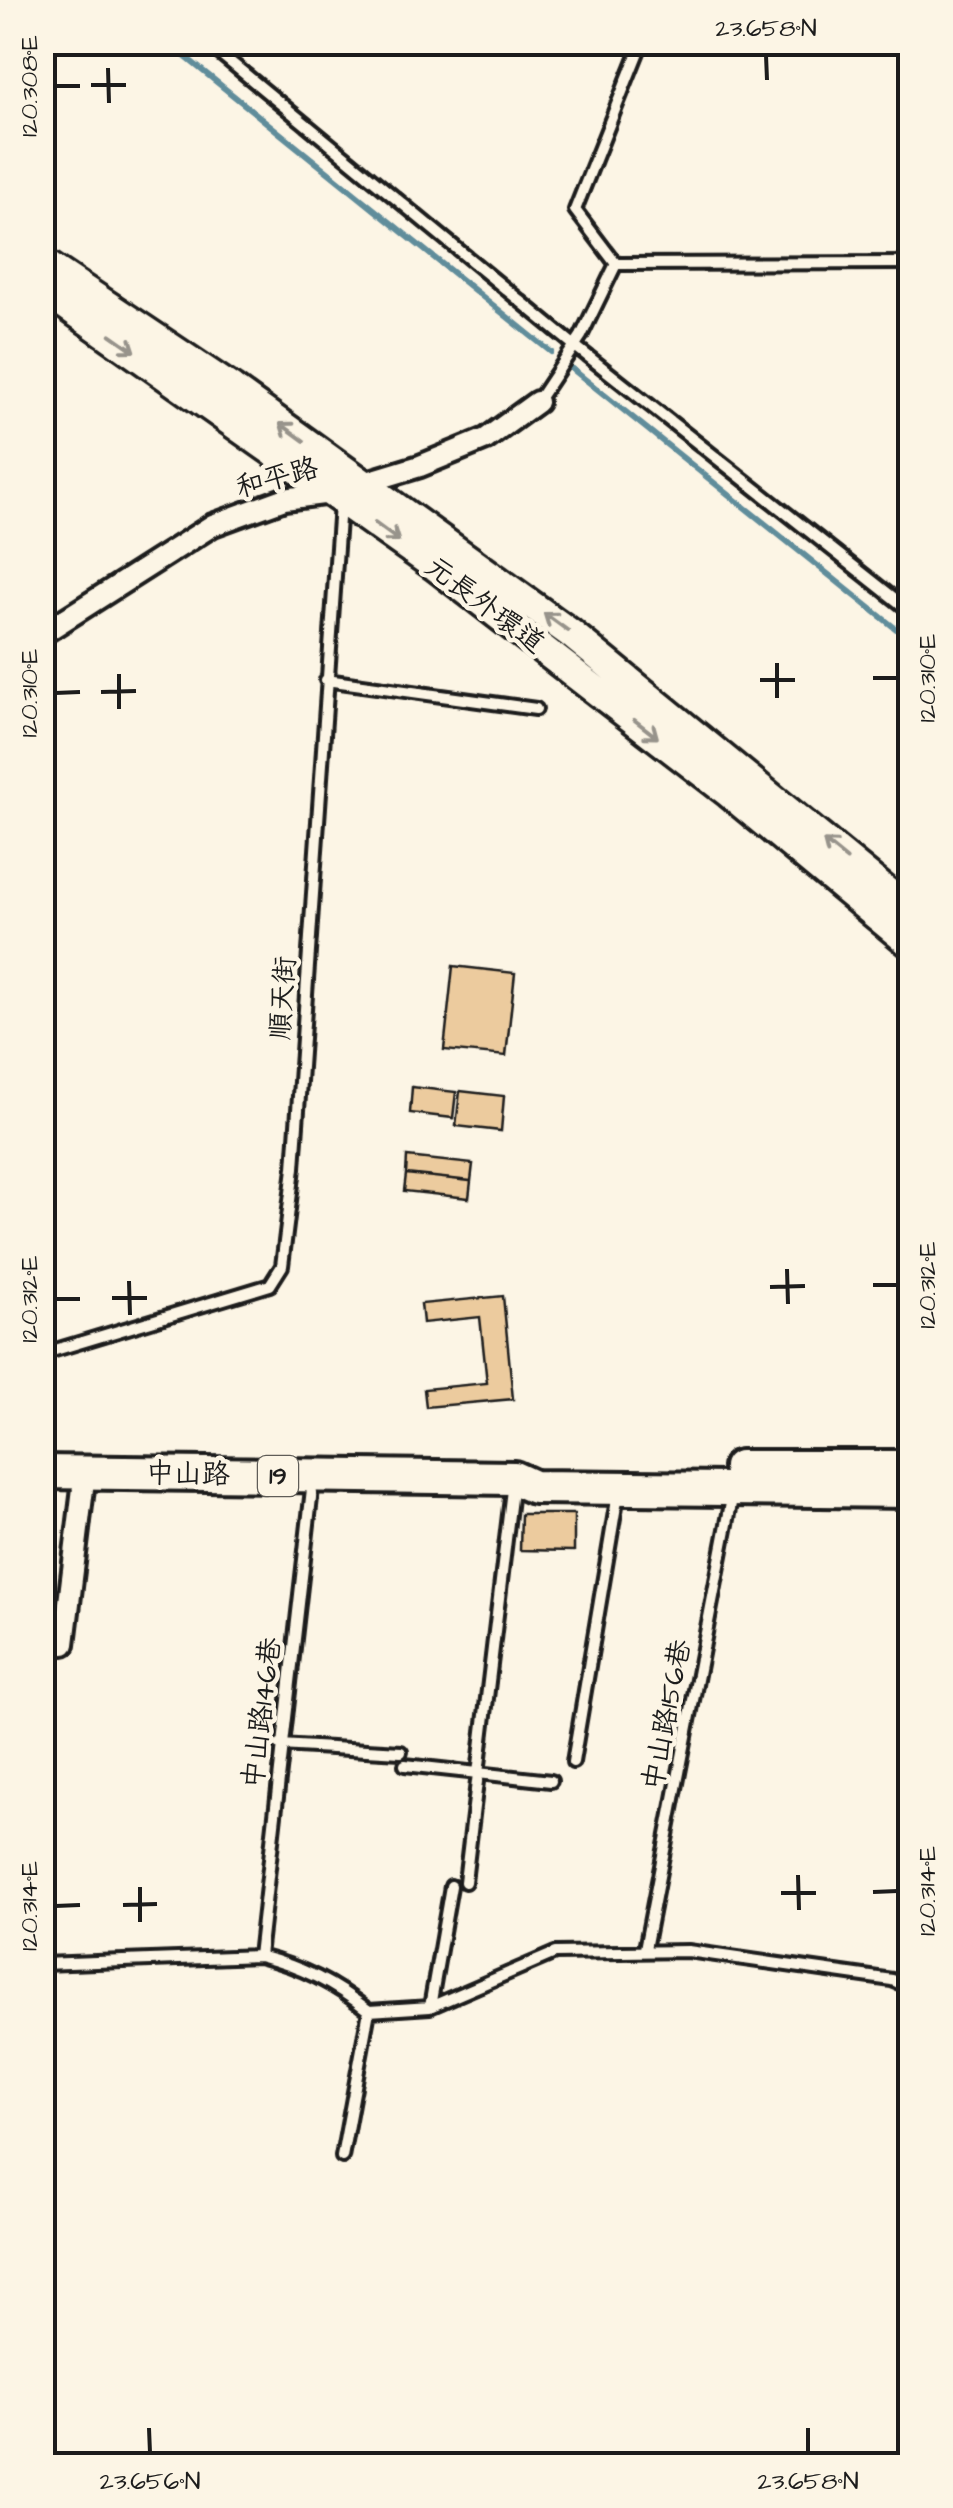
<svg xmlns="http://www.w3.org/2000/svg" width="953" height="2508" font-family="'Architects Daughter','LXGW WenKai TC',sans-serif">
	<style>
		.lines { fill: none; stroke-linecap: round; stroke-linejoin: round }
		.stream { stroke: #618d9b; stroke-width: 6 }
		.building { fill: #eccb9e; stroke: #1c1c1c; stroke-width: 2.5 }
		.lane-casing { stroke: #1c1c1c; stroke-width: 18 }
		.street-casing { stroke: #1c1c1c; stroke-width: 28 }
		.secondary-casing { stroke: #1c1c1c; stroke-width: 35 }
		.primary-casing { stroke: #1c1c1c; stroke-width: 40 }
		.lane { stroke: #fcf5e5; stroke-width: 10 }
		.street { stroke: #fcf5e5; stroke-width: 20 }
		.secondary { stroke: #fcf5e5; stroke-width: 28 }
		.primary { stroke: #fcf5e5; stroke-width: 32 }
		.oneway { stroke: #97938b }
		.ticks { fill: none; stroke: #1c1c1c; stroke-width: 4 }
		.labels { text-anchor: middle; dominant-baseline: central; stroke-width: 9; stroke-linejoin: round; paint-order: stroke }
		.shield { fill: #fcf5e5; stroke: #5f5d58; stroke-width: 2.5 }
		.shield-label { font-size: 25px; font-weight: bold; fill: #1c1c1c }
		.street-label { font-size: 28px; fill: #1c1c1c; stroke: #fcf5e5 }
		.neatline { fill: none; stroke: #1c1c1c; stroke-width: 4 }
		.ticks-label { font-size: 25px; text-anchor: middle; fill: #1c1c1c }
	</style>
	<rect width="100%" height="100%" fill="#fcf5e5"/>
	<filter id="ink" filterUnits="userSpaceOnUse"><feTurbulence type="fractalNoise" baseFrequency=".01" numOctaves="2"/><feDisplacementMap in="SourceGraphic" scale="20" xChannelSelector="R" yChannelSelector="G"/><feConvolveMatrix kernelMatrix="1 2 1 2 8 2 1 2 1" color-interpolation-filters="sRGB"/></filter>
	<g filter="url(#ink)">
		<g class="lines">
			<path class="stream" d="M167,42L551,352
				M571,368L910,640"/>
		</g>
		<path class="building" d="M453,966L515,973L506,1056L444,1050Z
			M412,1087L456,1092L453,1118L410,1113Z
			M460,1091L504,1096L501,1131L456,1126Z
			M407,1157L473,1164L471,1181L406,1174Z
			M406,1174L471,1181L469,1198L404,1191Z
			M503,1296L513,1399L426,1407L424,1389L487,1383L480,1317L423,1323L421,1304Z
			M521,1514H574V1551L520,1550Z"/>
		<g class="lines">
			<g class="lane-casing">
				<path id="lane" d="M206,42L575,346L910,611
					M616,264L575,210L642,42
					M537,402L581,336L616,264L910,263
					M326,680L536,709
					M42,1354L270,1285L282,1266L294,1168L340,504
					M280,1745L401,1752
					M573,1762L618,1494
					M405,1765L551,1781
					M465,1882L513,1481
					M645,1949L733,1493
					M259,1956L313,1480
					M42,1964L259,1956C302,1967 334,1983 369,2011L430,2007L555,1953L688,1951L892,1980L910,1987
					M430,2007L451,1886
					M342,2157L369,2011"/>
			</g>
			<g class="street-casing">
				<path id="street" d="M42,634L213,525L284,499L331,493L420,466L486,439L537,402
					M64,1644L85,1472"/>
			</g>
			<g class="secondary-casing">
				<path id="secondary" d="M42,262L232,389L570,633L910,911
					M42,288L435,566L729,793L910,943"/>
			</g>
			<g class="primary-casing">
				<path id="primary" d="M740,1467H910
					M42,1472L514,1478L534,1487L910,1491"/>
			</g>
			<use href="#lane" class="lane"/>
			<use href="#street" class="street"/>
			<use href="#secondary" class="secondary"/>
			<use href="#primary" class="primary"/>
		</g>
		<defs><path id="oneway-shaft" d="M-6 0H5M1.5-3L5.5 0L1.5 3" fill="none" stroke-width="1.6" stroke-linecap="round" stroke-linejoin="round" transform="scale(2.5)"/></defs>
		<g class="oneway">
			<use href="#oneway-shaft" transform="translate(123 343) rotate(35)"/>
			<use href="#oneway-shaft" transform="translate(292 432) rotate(-144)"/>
			<use href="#oneway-shaft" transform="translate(387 532) rotate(36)"/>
			<use href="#oneway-shaft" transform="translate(556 622) rotate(-144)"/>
			<use href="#oneway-shaft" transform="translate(646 729) rotate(38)"/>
			<use href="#oneway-shaft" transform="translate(835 850) rotate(-141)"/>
		</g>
	</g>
	<path class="ticks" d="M766,55L767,80M108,68L109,103M91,85H126M55,86H80M777,663V698M119,674V709M873,678H898M760,680H795M101,692L136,691M55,693L80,692M787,1269L788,1304M129,1281L130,1315M873,1285H898M770,1287L805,1286M112,1298H147M55,1299H80M798,1875L799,1910M140,1887V1922M873,1892L898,1891M781,1893H816M123,1905L157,1904M55,1906L80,1905M149,2428L150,2453M808,2428V2453"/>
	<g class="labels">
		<rect class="shield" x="258" y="1456" width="40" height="40" rx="8"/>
		<g class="shield-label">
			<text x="278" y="1476">19</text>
		</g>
		<g class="street-label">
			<text transform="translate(277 478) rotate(-15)">和平路</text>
			<text transform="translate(485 605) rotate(37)">元長外環道</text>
			<text transform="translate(283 998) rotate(-86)">順天街</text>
			<text transform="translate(188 1474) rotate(1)">中山路</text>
			<text transform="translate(262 1713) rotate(-83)">中山路146巷</text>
			<text transform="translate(667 1715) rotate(-79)">中山路156巷</text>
		</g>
	</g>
	<rect width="953" height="2508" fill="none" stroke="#fcf5e5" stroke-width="110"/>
	<rect x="55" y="55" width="843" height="2398" class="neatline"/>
	<g class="ticks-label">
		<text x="766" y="36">23.658°N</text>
		<text transform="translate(28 86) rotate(-90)" y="9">120.308°E</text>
		<text transform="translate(926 678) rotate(-90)" y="9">120.310°E</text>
		<text transform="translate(28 693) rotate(-90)" y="9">120.310°E</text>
		<text transform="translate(926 1285) rotate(-90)" y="9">120.312°E</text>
		<text transform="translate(28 1299) rotate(-90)" y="9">120.312°E</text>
		<text transform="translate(926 1891) rotate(-90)" y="9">120.314°E</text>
		<text transform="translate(28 1906) rotate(-90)" y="9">120.314°E</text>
		<text x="150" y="2489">23.656°N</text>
		<text x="808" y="2489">23.658°N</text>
	</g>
</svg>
